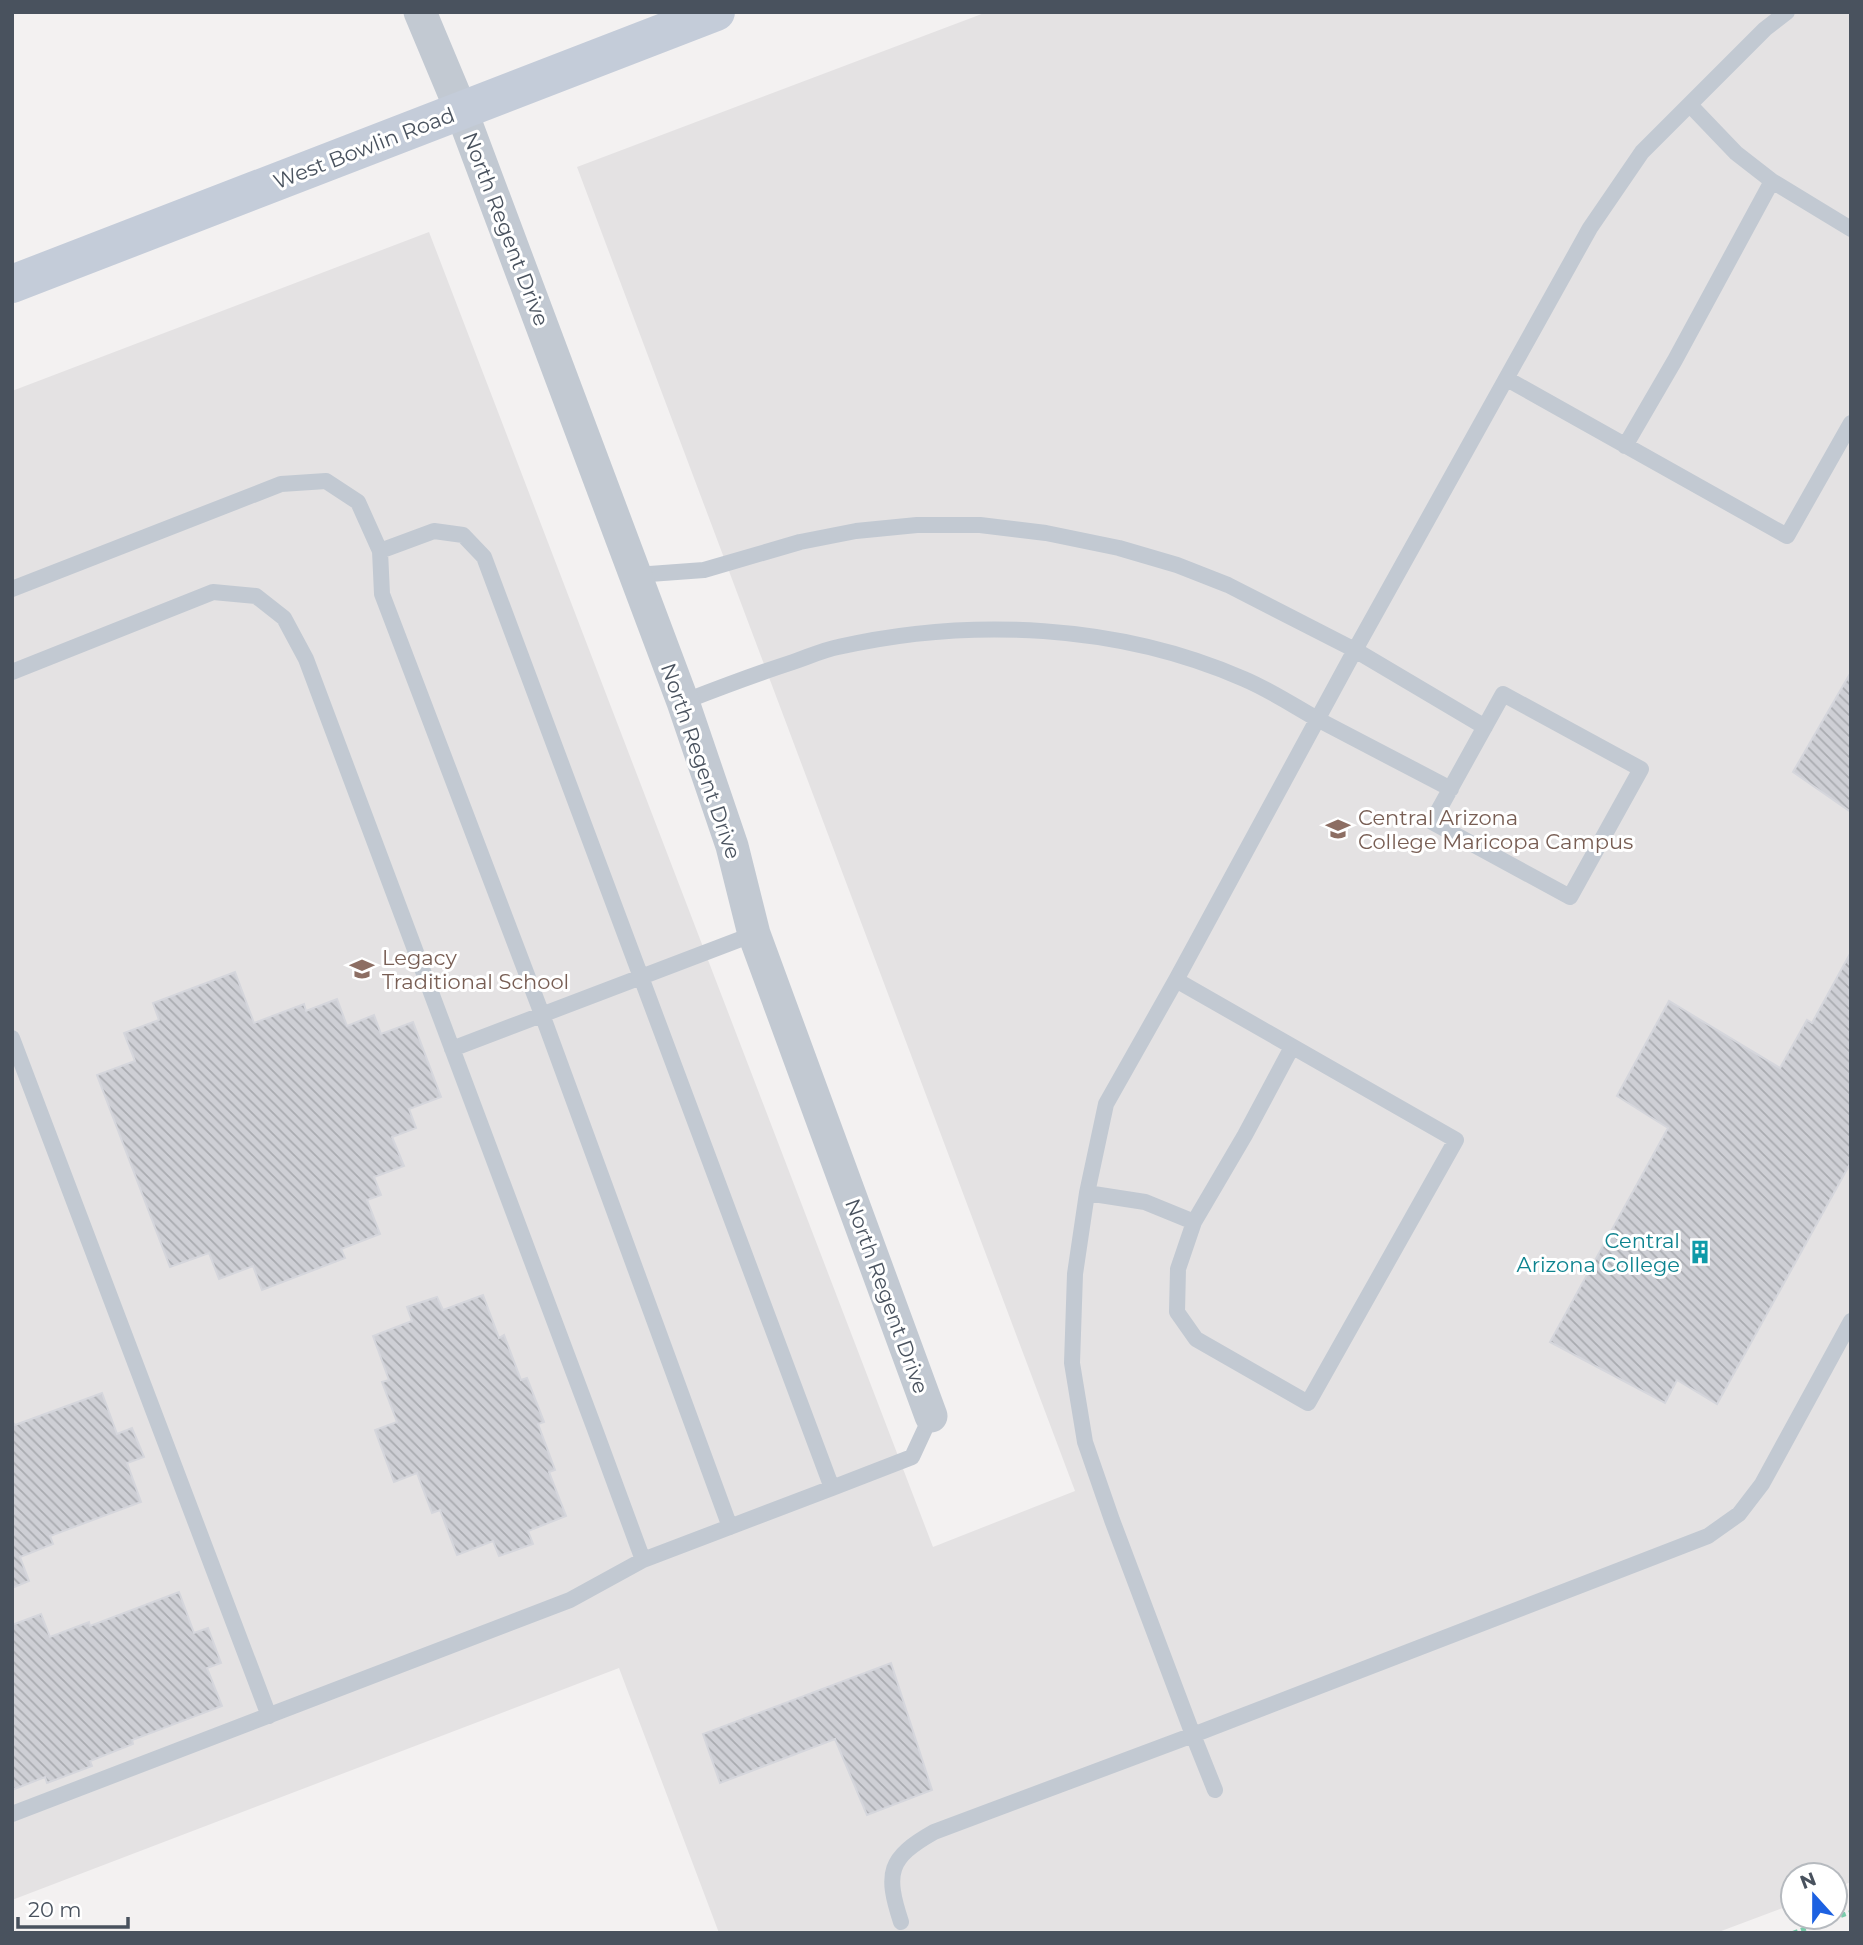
<svg xmlns="http://www.w3.org/2000/svg" width="1863" height="1945" font-family="Montserrat,sans-serif">
	<style>
		.education { fill: #e4e2e3 }
		.building { fill: url(#building-back-hatch); stroke: #d5d6dc; stroke-width: 2 }
		.lines { fill: none; stroke-linecap: round; stroke-linejoin: round }
		.path { stroke: #79ccab; stroke-width: 4.5; stroke-dasharray: 5 3.5; stroke-linecap: butt }
		.lane { stroke: #c2c9d2; stroke-width: 16 }
		.street { stroke: #c2c9d2; stroke-width: 33 }
		.secondary { stroke: #c4ccd9; stroke-width: 38 }
		.labels { text-anchor: middle; dominant-baseline: central; stroke-width: 6; stroke-linejoin: round; paint-order: stroke }
		.street-label { font-size: 21px; fill: #49525e; stroke: #fff }
		.education-label { font-size: 21px; fill: #785e54; stroke: #fff; text-anchor: start }
		.culture-label { font-size: 21px; fill: #0d838f; stroke: #fff; text-anchor: end }
	</style>
	<defs>
		<pattern id="building-back-hatch" width="6" height="6" patternUnits="userSpaceOnUse" patternTransform="scale(1.75)"><rect width="6" height="6" fill="#cecfd5"/><path d="M-1 5l2 2M0 0l6 6M5-1l2 2" fill="none" stroke="#a9abb0"/></pattern>
	</defs>
	<rect width="100%" height="100%" fill="#f3f1f1"/>
	<path class="education" d="M987,12H1851V1882L1835,1888V1875H1793V1904L1716,1933H719L619,1668L12,1900V391L429,232L933,1547L1075,1491L577,167Z"/>
	<path class="building" d="M1851,672V812L1793,772Z
		M1851,952V1162L1717,1404L1677,1380L1665,1403L1550,1342L1668,1128L1617,1096L1669,1001L1780,1068L1807,1020L1812,1023Z
		M235,972L254,1023L304,1004L306,1011L337,999L347,1026L374,1015L381,1034L413,1022L441,1097L409,1109L416,1128L392,1137L404,1166L374,1177L381,1195L367,1200L380,1234L341,1249L345,1258L262,1290L253,1266L219,1279L209,1253L170,1267L97,1075L135,1061L124,1033L159,1020L153,1003Z
		M483,1295L499,1338L504,1335L521,1380L527,1378L544,1422L538,1424L555,1470L549,1472L566,1516L528,1531L533,1544L499,1556L493,1541L457,1555L440,1510L432,1513L417,1473L394,1482L375,1430L397,1422L382,1382L389,1380L373,1336L412,1321L407,1307L437,1297L443,1310Z
		M102,1393L117,1434L132,1428L144,1457L127,1463L141,1502L50,1536L53,1544L20,1557L29,1581L12,1588V1421L15,1425Z
		M179,1592L194,1633L208,1628L221,1663L207,1668L222,1706L132,1740L133,1744L90,1761L92,1766L47,1783L45,1777L12,1790V1625L41,1614L50,1637L89,1622L90,1626Z
		M891,1663L932,1790L867,1815L835,1739L720,1783L703,1734Z"/>
	<g class="lines">
		<path class="path" d="M1793,1933L1851,1912"/>
		<path class="lane" d="M1690,105L1736,153L1772,181L1851,229
			M1507,379L1787,536L1851,423
			M1625,446L1675,360L1772,181
			M380,551L382,594L543,1017L730,1527
			M636,575L704,570L800,542L856,531L917,525H980L1046,533L1119,548L1177,565L1228,585L1355,650L1485,727
			M12,589L281,484L326,481L358,502L380,551L434,531L463,535L484,557L832,1488L643,1560L570,1600L12,1814
			M12,672L213,592L256,596L284,618L306,659C418,960 533,1259 643,1560
			M1503,694L1641,769L1570,897L1432,822Z
			M683,702C719,688 756,674 793,662C808,657 823,650 838,647C970,617 1119,624 1244,679C1270,690 1294,706 1319,720C1363,743 1407,766 1451,789
			M1176,980L1456,1140L1308,1403L1196,1339L1177,1312L1178,1269L1194,1222L1245,1135L1292,1047
			M12,1038L269,1716
			M452,1049L754,934
			M1087,1193L1145,1202L1194,1222
			M832,1488L912,1457L931,1416
			M1215,1790L1193,1735L1708,1536L1739,1514L1762,1484L1851,1321
			M901,1922C885,1873 888,1858 934,1832L1193,1735L1112,1520L1085,1442L1072,1363L1075,1274L1087,1193L1106,1104L1176,980L1355,650L1590,228L1642,152L1765,29L1787,12"/>
		<path class="street" d="M420,12L461,110L683,702L732,846L754,934L931,1416"/>
		<path class="secondary" d="M12,284L716,12"/>
	</g>
	<defs>
		<g id="university-bare" transform="scale(1.89)"><path d="M0-5L7-2L0 1L-7-2ZM-4 1L0 2.5L4 1V4Q0 6-4 4Z" fill="#8d6e63" stroke="#fff" stroke-width="2.5" paint-order="stroke"/></g>
		<g id="school-bare" transform="scale(1.89)"><path d="M0-5L7-2L0 1L-7-2ZM-4 1L0 2.5L4 1V4Q0 6-4 4Z" fill="#8d6e63" stroke="#fff" stroke-width="2.5" paint-order="stroke"/></g>
		<g id="building-bare" transform="scale(1.89)"><path d="M-4-6H4V6H1V3H-1V6H-4ZM-2.5-4.3h1.7v1.8h-1.7ZM.8-4.3h1.7v1.8H.8ZM-2.5-1h1.7V.8h-1.7ZM.8-1h1.7V.8H.8Z" fill="#0f9aa8" stroke="#fff" stroke-width="2.5" paint-order="stroke"/></g>
	</defs>
	<g fill-rule="evenodd">
		<use href="#university-bare" x="1338" y="829"/>
		<use href="#school-bare" x="362" y="969"/>
		<use href="#building-bare" x="1700" y="1252"/>
	</g>
	<g class="labels">
		<g class="street-label">
			<text transform="translate(364 148) rotate(-21)">West Bowlin Road</text>
			<text transform="translate(506 229) rotate(69)">North Regent Drive</text>
			<text transform="translate(701 761) rotate(71)">North Regent Drive</text>
			<text transform="translate(887 1296) rotate(70)">North Regent Drive</text>
		</g>
		<g class="education-label">
			<text x="1358" y="817">Central Arizona<tspan x="1358" dy="24">College Maricopa Campus</tspan></text>
			<text x="382" y="957">Legacy<tspan x="382" dy="24">Traditional School</tspan></text>
		</g>
		<g class="culture-label">
			<text x="1680" y="1240">Central<tspan x="1680" dy="24">Arizona College</tspan></text>
		</g>
	</g>
	<rect width="1863" height="1945" fill="none" stroke="#49525e" stroke-width="28"/>
	<g transform="translate(1814 1896) rotate(339)"><circle r="33" fill="#ffffff" stroke="#b6babf" stroke-width="2"/>
	<path d="M0-5L12 26L0 18L-12 26Z" fill="#1d61e1"/>
	<text y="-10" font-size="19" font-weight="bold" text-anchor="middle" fill="#49525e">N</text>
	</g>
	<path d="M18 1917v10h110v-10" fill="none" stroke="#49525e" stroke-width="3.5"/>
	<text x="28" y="1917" font-size="21" fill="#49525e" stroke="#ffffff" stroke-width="5" paint-order="stroke">20 m</text>
</svg>
